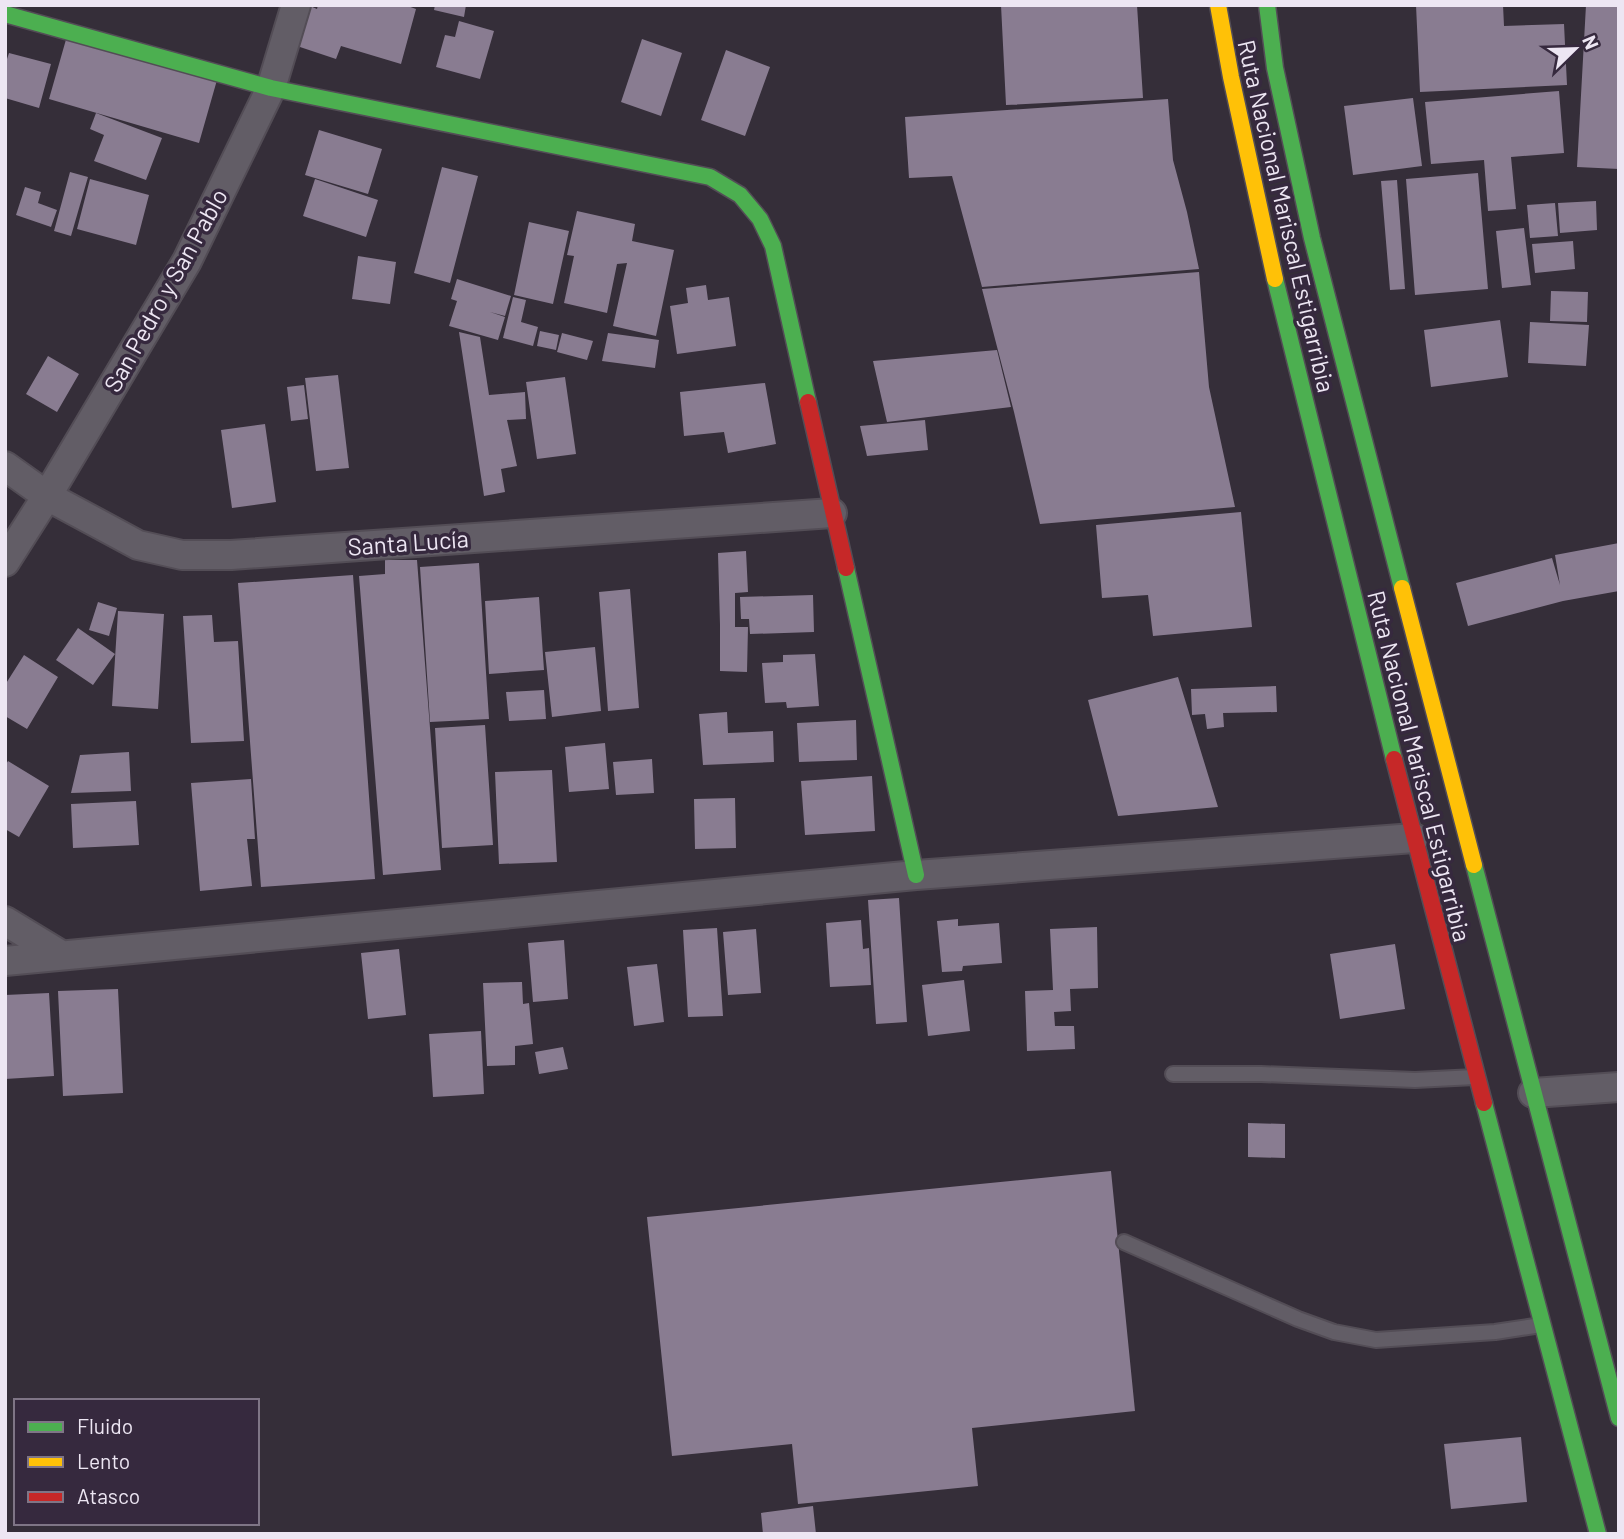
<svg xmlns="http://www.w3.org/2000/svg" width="1624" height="1539" font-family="Barlow,sans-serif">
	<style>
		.building { fill: #897c91 }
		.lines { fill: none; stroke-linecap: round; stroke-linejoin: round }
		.lane-casing { stroke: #534d56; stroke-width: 18 }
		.street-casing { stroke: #534d56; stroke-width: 32 }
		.fast-casing { stroke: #534d56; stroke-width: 19 }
		.slow-casing { stroke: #534d56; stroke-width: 19 }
		.jam-casing { stroke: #534d56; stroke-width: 19 }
		.lane { stroke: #625d66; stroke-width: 14 }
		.street { stroke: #625d66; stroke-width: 28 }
		.fast { stroke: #4caf50; stroke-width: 16 }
		.slow { stroke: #ffc107; stroke-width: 16 }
		.jam { stroke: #c62828; stroke-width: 16 }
		.labels { text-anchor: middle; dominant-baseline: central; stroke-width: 7; stroke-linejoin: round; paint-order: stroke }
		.street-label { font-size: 24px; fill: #ede6f3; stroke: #36293e }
	</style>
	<rect width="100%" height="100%" fill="#352e39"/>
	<path class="building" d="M318,5H405L416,9L401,64L341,46L336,59L297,46L310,6L317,9Z
		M435,5H466L464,17L434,10Z
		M1001,5H1137L1143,98L1006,105Z
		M1416,5H1503L1504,26L1564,24L1567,85L1420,92Z
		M1586,5H1619V169L1577,167Z
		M459,21L494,31L480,79L436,67L445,35L455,37Z
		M67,36L217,80L199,143L49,99Z
		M642,39L682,53L661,116L621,102Z
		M726,50L770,67L745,136L701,120Z
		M9,53L51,64L39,108L5,98V65Z
		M1559,91L1564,153L1511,157L1516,209L1488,211L1484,160L1431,164L1425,102Z
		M1413,98L1422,166L1353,175L1344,106Z
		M1168,99L1173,160L1187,212L1199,269L982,287L952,176L909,178L905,117Z
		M96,113L162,138L146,180L94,161L104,135L90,129Z
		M319,130L382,149L368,194L305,175Z
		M442,167L478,176L450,283L414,273Z
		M70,172L88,177L71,236L54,231Z
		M1478,173L1488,289L1415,295L1406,179Z
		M90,179L149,195L136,245L77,229Z
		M315,179L378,200L366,237L303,216Z
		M1397,180L1405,289L1390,290L1381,181Z
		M25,187L41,192L38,203L57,210L51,227L16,215Z
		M1596,201L1597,230L1560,233L1558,203Z
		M1555,203L1558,236L1530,238L1527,205Z
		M577,211L635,224L632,241L674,250L656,336L613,326L627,263L617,264L607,313L564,303L574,256L567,255Z
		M529,222L569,231L553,304L514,295Z
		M1524,228L1531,285L1502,288L1496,231Z
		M1573,241L1575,269L1535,273L1532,244Z
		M358,256L396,262L390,304L352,299Z
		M1199,272L1209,387L1235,507L1040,524L1014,412L982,289Z
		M457,279L511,296L505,316L490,312L505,317L498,340L449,326L457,301L451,299Z
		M706,285L708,300L729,297L736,346L677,354L670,306L688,303L686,288Z
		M1551,291L1588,292L1587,322L1550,321Z
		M513,297L526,300L521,322L538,327L533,346L503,338Z
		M1500,320L1508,377L1431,387L1424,330Z
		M1530,322L1589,325L1586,366L1528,363Z
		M540,331L559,335L556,350L537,346Z
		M459,332L480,337L489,395L525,392L526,419L507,420L517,466L501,469L505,492L484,496Z
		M562,333L593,341L587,360L557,352Z
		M608,333L659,340L655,368L602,361Z
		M997,350L1011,407L887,422L873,361Z
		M48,356L79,374L57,412L26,394Z
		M338,375L349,468L316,471L305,378Z
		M565,377L576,454L537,459L526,382Z
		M765,383L776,444L728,453L724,432L684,436L680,392Z
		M304,385L308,419L291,421L287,387Z
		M925,420L928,450L867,456L860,426Z
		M265,424L276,502L232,508L221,430Z
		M1241,512L1252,627L1153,636L1148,595L1102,598L1096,525Z
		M1619,543V591L1563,601L1468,626L1456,583L1552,558L1560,585L1555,555Z
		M746,551L748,592L735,593V627H748L747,672L720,671V625L718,553Z
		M385,560H417L441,870L383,875L359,576L385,574Z
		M479,563L489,719L430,722L420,567Z
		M353,575L375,879L261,887L238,583Z
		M630,589L639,708L608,711L599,592Z
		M813,595L814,632L750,634L749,619H741L740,597Z
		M539,597L544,670L489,674L485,601Z
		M98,602L117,608L109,636L89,630Z
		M118,611L164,614L158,709L112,706Z
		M212,615L214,642L238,641L244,741L191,743L183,616Z
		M78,628L115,654L93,685L56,660Z
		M595,647L601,711L552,717L545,652Z
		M815,654L819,706L787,708L786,702L765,703L762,663L783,662V655Z
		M24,655L58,677L27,729L5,716V685Z
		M1178,677L1218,807L1118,816L1088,700Z
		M1276,686L1277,712L1223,713L1224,727L1207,729L1205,714L1192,715L1191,689Z
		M544,690L546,719L509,721L506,692Z
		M727,712L728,733L773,731L774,762L703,765L699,714Z
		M856,720L857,760L799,762L797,723Z
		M485,725L493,845L442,848L435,728Z
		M605,743L609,789L569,792L565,747Z
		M129,752L131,791L71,793L80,755Z
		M652,759L654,793L616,795L613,762Z
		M8,761L49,786L19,837L5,829V766Z
		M552,770L557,862L499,864L495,772Z
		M872,776L875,831L805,835L801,781Z
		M251,779L255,839H247L252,886L200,891L191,783Z
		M735,798L736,848L695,849L694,799Z
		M136,801L139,845L73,848L71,804Z
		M899,898L907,1022L876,1024L868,900Z
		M958,919V926L999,923L1002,963L963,966L962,971L942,972L937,921Z
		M861,920L863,949L869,948L871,985L830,987L826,923Z
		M1097,927L1098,988L1070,989L1071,1011L1054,1012L1055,1026H1074L1075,1049L1027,1051L1025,991L1053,990L1050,929Z
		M717,928L723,1016L688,1017L683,930Z
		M756,929L761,993L728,995L723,932Z
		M564,940L568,999L533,1002L528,943Z
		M1395,944L1405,1009L1340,1019L1330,954Z
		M399,949L406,1015L368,1019L361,953Z
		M657,964L664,1022L634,1026L627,967Z
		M964,980L970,1031L928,1036L922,985Z
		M522,982L523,1004L529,1003L533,1044L515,1046V1065L487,1066L483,983Z
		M118,989L123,1093L63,1096L58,991Z
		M49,993L54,1076L5,1079V995Z
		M481,1031L484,1094L433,1097L429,1034Z
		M563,1047L568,1069L539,1074L535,1052Z
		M1248,1123L1285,1124V1158L1248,1157Z
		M1111,1171L1135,1411L972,1428L978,1486L798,1504L792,1444L672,1456L647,1217Z
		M1521,1437L1527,1502L1451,1509L1444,1444Z
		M813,1506L816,1534H763L761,1513Z"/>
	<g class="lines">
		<g class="lane-casing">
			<path id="lane" d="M1173,1074H1261L1415,1080L1475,1077
				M1124,1242L1298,1319L1334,1332L1376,1340L1495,1332L1541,1325"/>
		</g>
		<g class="street-casing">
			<path id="street" d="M5,466L47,496L138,545L182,555H231L832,513
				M5,562L47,496L187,261L271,88L296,5
				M5,921L61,955
				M5,961L916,875L1414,838
				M1533,1093L1619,1087"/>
		</g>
		<g class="fast-casing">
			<path id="fast" d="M1267,5L1275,68L1312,238L1402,588
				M5,14L271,88L710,177L740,195L760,219L773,246L808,402
				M1275,279L1394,759
				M846,568L916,875
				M1474,865L1619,1418
				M1484,1103L1598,1534"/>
		</g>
		<g class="slow-casing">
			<path id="slow" d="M1218,5L1231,77L1275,279
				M1402,588L1474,865"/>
		</g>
		<g class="jam-casing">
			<path id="jam" d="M808,402L846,568
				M1394,759L1484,1103"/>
		</g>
		<use href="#lane" class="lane"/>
		<use href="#street" class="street"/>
		<use href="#fast" class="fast"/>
		<use href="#slow" class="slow"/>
		<use href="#jam" class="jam"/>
	</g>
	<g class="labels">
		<g class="street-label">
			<text transform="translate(1287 216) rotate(77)">Ruta Nacional Mariscal Estigarribia</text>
			<text transform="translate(165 290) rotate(-61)">San Pedro y San Pablo</text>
			<text transform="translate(408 542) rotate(-4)">Santa Lucía</text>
			<text transform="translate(1420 766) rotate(76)">Ruta Nacional Mariscal Estigarribia</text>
		</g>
	</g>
	<rect width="1624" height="1539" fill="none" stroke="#ede6f3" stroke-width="14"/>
	<rect x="14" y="1399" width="245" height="126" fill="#36293e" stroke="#7f7586" stroke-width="2"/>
	<rect x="28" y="1422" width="35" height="10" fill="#4caf50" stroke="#7f7586" stroke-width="2"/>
	<text x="77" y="1434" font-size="21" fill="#ede6f3">Fluido</text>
	<rect x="28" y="1457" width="35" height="10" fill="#ffc107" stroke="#7f7586" stroke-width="2"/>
	<text x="77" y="1469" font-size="21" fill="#ede6f3">Lento</text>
	<rect x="28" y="1492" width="35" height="10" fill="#c62828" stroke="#7f7586" stroke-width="2"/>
	<text x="77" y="1504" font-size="21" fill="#ede6f3">Atasco</text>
	<g transform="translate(1575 49) rotate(67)" stroke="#36293e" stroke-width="5" paint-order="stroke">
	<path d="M0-5L12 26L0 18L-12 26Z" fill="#ede6f3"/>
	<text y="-10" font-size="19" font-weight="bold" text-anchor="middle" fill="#ede6f3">N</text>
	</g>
</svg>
